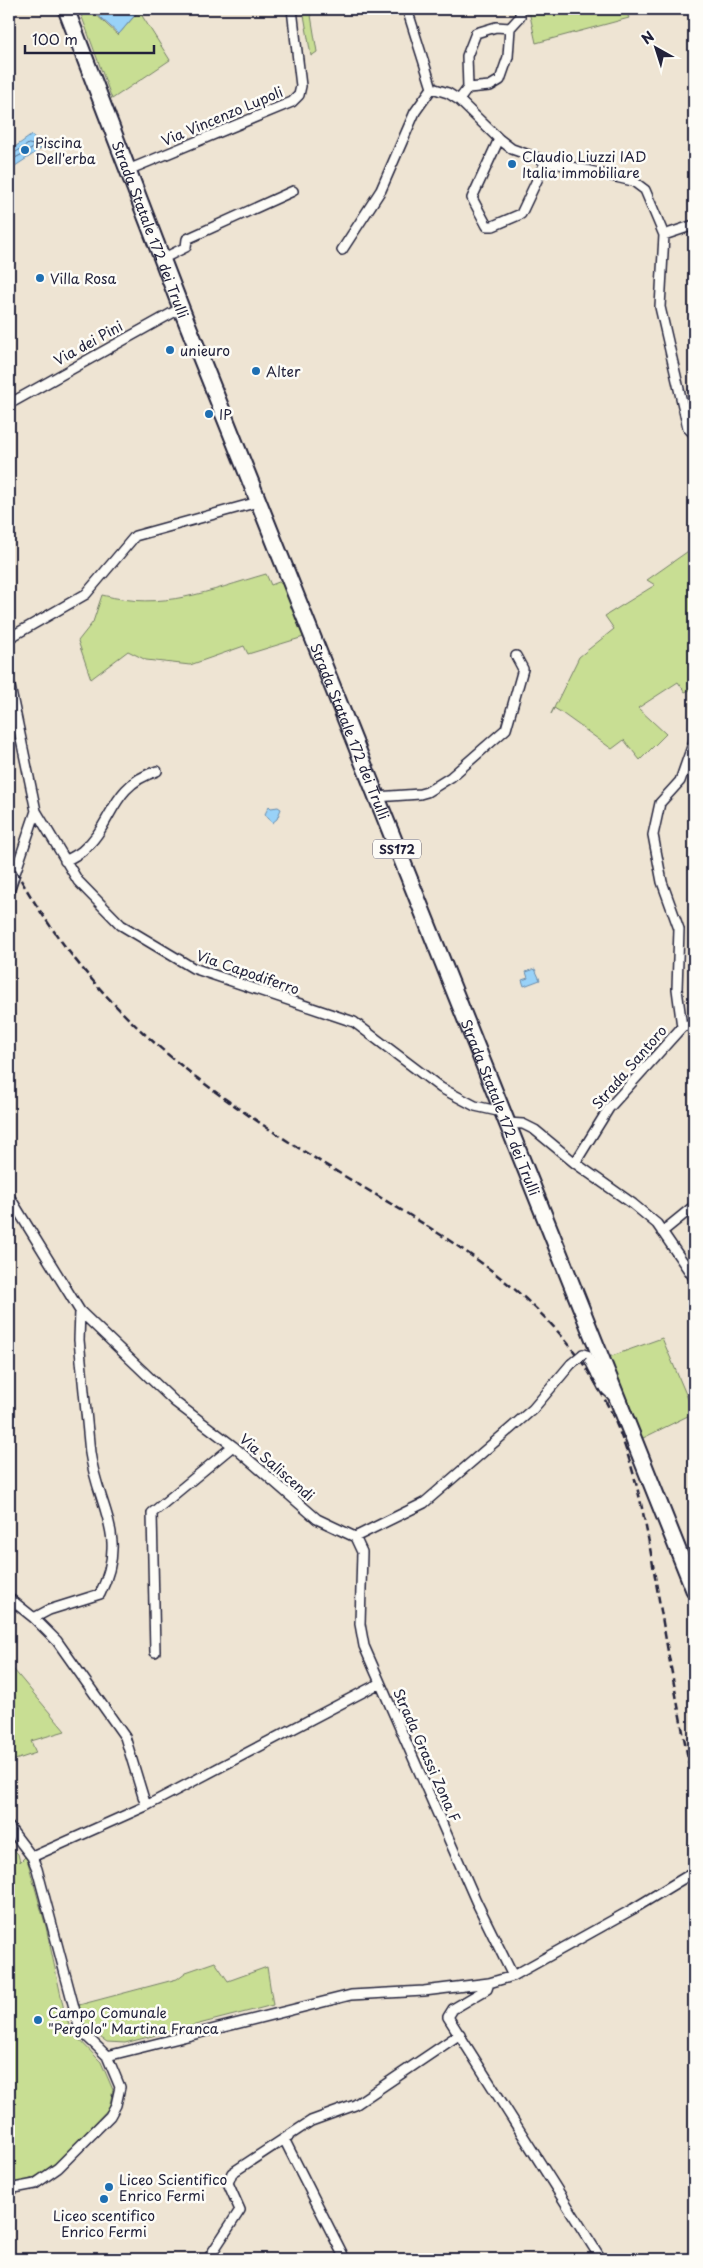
<svg xmlns="http://www.w3.org/2000/svg" width="703" height="2268" font-family="'Playpen Sans',sans-serif">
	<style>
		.green { fill: #c8de93; stroke: #758067 }
		.water { fill: #99d2f8; stroke: #698cac }
		.lines { fill: none; stroke-linecap: round; stroke-linejoin: round }
		.shore { stroke: #526887; stroke-width: 1 }
		.street-casing { stroke: #22223b; stroke-width: 12 }
		.primary-casing { stroke: #22223b; stroke-width: 19 }
		.street { stroke: #fdfcf7; stroke-width: 9 }
		.primary { stroke: #fdfcf7; stroke-width: 15 }
		.rail { stroke: #22223b; stroke-width: 2.5; stroke-dasharray: 8 4; stroke-linecap: butt }
		.street-bridge-casing { stroke: #22223b; stroke-width: 12; stroke-linecap: butt }
		.street-bridge { stroke: #fdfcf7; stroke-width: 9 }
		.poi-dot { fill: #1f6fb2; stroke: #fdfcf7; stroke-width: 2 }
		.labels { text-anchor: middle; dominant-baseline: central; stroke-width: 5; stroke-linejoin: round; paint-order: stroke }
		.shield { fill: #fdfcf7; stroke: #646373; stroke-width: 1 }
		.shield-label { font-size: 12px; font-weight: bold; fill: #22223b }
		.street-label { font-size: 14px; fill: #22223b; stroke: #fdfcf7 }
		.poi-label { font-size: 14px; fill: #22223b; stroke: #fdfcf7; text-anchor: start }
	</style>
	<rect width="100%" height="100%" fill="#eee4d3"/>
	<filter id="ink" filterUnits="userSpaceOnUse"><feTurbulence type="fractalNoise" baseFrequency=".02" numOctaves="2"/><feDisplacementMap in="SourceGraphic" scale="10" xChannelSelector="R" yChannelSelector="G"/><feConvolveMatrix kernelMatrix="1 2 1 2 8 2 1 2 1" color-interpolation-filters="sRGB"/></filter>
	<g filter="url(#ink)">
		<path class="green" d="M79,9H93L92,11L118,35L139,11L170,60L112,99Z
			M303,9H310L317,52L311,56Z
			M534,9H625L629,18L536,43L529,11Z
			M694,547V688L685,692L678,682L638,708L666,734L640,760L624,740L612,749L559,711L554,708L551,714L579,657L614,629L605,616L655,585L647,580Z
			M266,574L271,585L284,580L307,636L248,654L244,646L190,665L146,660L128,651L91,679L78,641L93,622L102,595C164,611 207,591 266,574Z
			M662,1338L694,1413L641,1439L609,1357Z
			M9,1664L65,1731L31,1741L36,1753L9,1762Z
			M9,1845L18,1854L20,1862L25,1857L27,1859L46,1927L64,2010L71,2031L101,2062L113,2090L109,2108L60,2160L46,2172L19,2184H9Z
			M215,1962L228,1981L267,1967L273,2005L125,2043L107,2042L85,2027L79,2005L177,1979L186,1972Z"/>
		<path class="water" d="M95,9H140L119,34L93,11Z
			M32,135L41,149L15,166L9,157V151Z
			M269,806L271,808L278,807L281,809L277,819L272,823L265,814Z
			M535,969L540,980L524,986L522,980L528,978L526,972Z"/>
		<g class="lines">
			<path class="shore" d="M29,144L33,145L32,149L15,158V153Z"/>
			<g class="street-casing">
				<path id="street" d="M407,9L432,88
					M510,28L520,17V9
					M432,88L448,93L459,100L499,139L512,149L546,161L633,181L645,190L664,235L660,307L688,428L694,434
					M459,100L468,88L490,86L500,80L508,57L510,28L496,27L476,33L467,56L468,88
					M499,139L472,198L487,226H493L521,214L546,161
					M128,170L292,102L299,95L301,86L292,9
					M664,235L694,225
					M342,250L381,190L415,112L432,88
					M162,259L186,247L187,239L293,191
					M9,404L181,308
					M9,638L86,594L135,536L258,502
					M9,682L36,811L78,881L121,925L193,968L354,1022L441,1088L475,1106L502,1112
					M376,797L420,794L427,792L451,777L506,729L523,669L516,656
					M65,861C71,858 77,855 82,851C114,825 109,786 157,771
					M9,891L36,811
					M682,1027L677,989L679,929L662,882L653,835L660,803L680,781L694,741
					M507,1123L523,1124L535,1130L575,1163L633,1204L657,1224L694,1278
					M575,1163L609,1108L682,1027L694,1023
					M9,1196L80,1311L175,1402L233,1446L317,1519L355,1537
					M662,1232L694,1206
					M583,1354L587,1355L603,1387L614,1397
					M355,1537L362,1552L360,1624L364,1646L476,1901L513,1976
					M355,1537L424,1503L533,1409L571,1364
					M9,1598L34,1618L57,1641L125,1737L146,1806
					M34,1618L49,1610L100,1594C129,1535 98,1508 90,1453L79,1340L80,1311
					M155,1652L152,1513L233,1446
					M9,1827L32,1857L37,1869L80,2030L107,2056L120,2087L116,2105L110,2116L58,2168L35,2184L9,2189
					M32,1857L146,1806L380,1683
					M489,1983L487,1989L453,2009L448,2017L601,2259
					M107,2056L351,1995L424,1991L489,1983L513,1976L633,1909L694,1872
					M284,2139L345,2259
					M208,2259L240,2210L228,2183L232,2173L311,2121L355,2105L460,2034"/>
			</g>
			<g class="primary-casing">
				<g id="primary">
					<path id="s1" d="M66,9L181,308L694,1590"/>
				</g>
			</g>
			<use href="#street" class="street"/>
			<use href="#primary" class="primary"/>
			<path class="rail" d="M9,859C87,1002 185,1078 321,1162C421,1223 533,1279 595,1382C637,1451 647,1533 661,1611C671,1671 683,1731 694,1791"/>
			<g class="street-bridge-casing">
				<path id="street-bridge" d="M571,1364L583,1354"/>
			</g>
			<use href="#street-bridge" class="street-bridge"/>
		</g>
	</g>
	<g class="poi-dot">
		<circle cx="25" cy="150" r="5"/>
		<circle cx="512" cy="164" r="5"/>
		<circle cx="40" cy="278" r="5"/>
		<circle cx="170" cy="350" r="5"/>
		<circle cx="256" cy="371" r="5"/>
		<circle cx="209" cy="414" r="5"/>
		<circle cx="38" cy="2020" r="5"/>
		<circle cx="109" cy="2187" r="5"/>
		<circle cx="104" cy="2199" r="5"/>
	</g>
	<g class="labels">
		<rect class="shield" x="373" y="839.5" width="48" height="19" rx="4"/>
		<g class="shield-label">
			<text x="397" y="849">SS172</text>
		</g>
		<g class="street-label">
			<text transform="translate(222 116) rotate(-23)">Via Vincenzo Lupoli</text>
			<text stroke="none"><textPath href="#s1" startOffset="236">Strada Statale 172 dei Trulli</textPath></text>
			<text transform="translate(88 343) rotate(-29)">Via dei Pini</text>
			<text stroke="none"><textPath href="#s1" startOffset="776">Strada Statale 172 dei Trulli</textPath></text>
			<text transform="translate(248 972) rotate(19)">Via Capodiferro</text>
			<text transform="translate(629 1067) rotate(-49)">Strada Santoro</text>
			<text stroke="none"><textPath href="#s1" startOffset="1181">Strada Statale 172 dei Trulli</textPath></text>
			<text transform="translate(277 1467) rotate(41)">Via Saliscendi</text>
			<text transform="translate(427 1755) rotate(66)">Strada Grassi Zona F</text>
		</g>
		<g class="poi-label">
			<text x="35" y="142">Piscina<tspan x="35" dy="16">Dell'erba</tspan></text>
			<text x="522" y="156">Claudio Liuzzi IAD<tspan x="522" dy="16">Italia immobiliare</tspan></text>
			<text x="50" y="278">Villa Rosa</text>
			<text x="180" y="350">unieuro</text>
			<text x="266" y="371">Alter</text>
			<text x="219" y="414">IP</text>
			<text x="48" y="2012">Campo Comunale<tspan x="48" dy="16">"Pergolo" Martina Franca</tspan></text>
			<text x="119" y="2179">Liceo Scientifico<tspan x="119" dy="16">Enrico Fermi</tspan></text>
			<text x="104" y="2215" text-anchor="middle">Liceo scentifico<tspan x="104" dy="16">Enrico Fermi</tspan></text>
		</g>
	</g>
	<rect width="703" height="2268" fill="none" stroke="#fdfcf7" stroke-width="30"/>
	<rect x="15" y="15" width="673" height="2238" fill="none" stroke="#22223b" stroke-width="2" filter="url(#ink)"/>
	<g transform="translate(656 48) rotate(321)" stroke="#fdfcf7" stroke-width="4" paint-order="stroke">
	<path d="M0-4L9 19L0 12L-9 19Z" fill="#22223b"/>
	<text y="-8" font-size="14" font-weight="bold" text-anchor="middle" fill="#22223b">N</text>
	</g>
	<path d="M25 45v8h129v-8" fill="none" stroke="#22223b" stroke-width="2.5"/>
	<text x="32" y="45" font-size="15" fill="#22223b" stroke="#fdfcf7" stroke-width="4" paint-order="stroke">100 m</text>
</svg>
